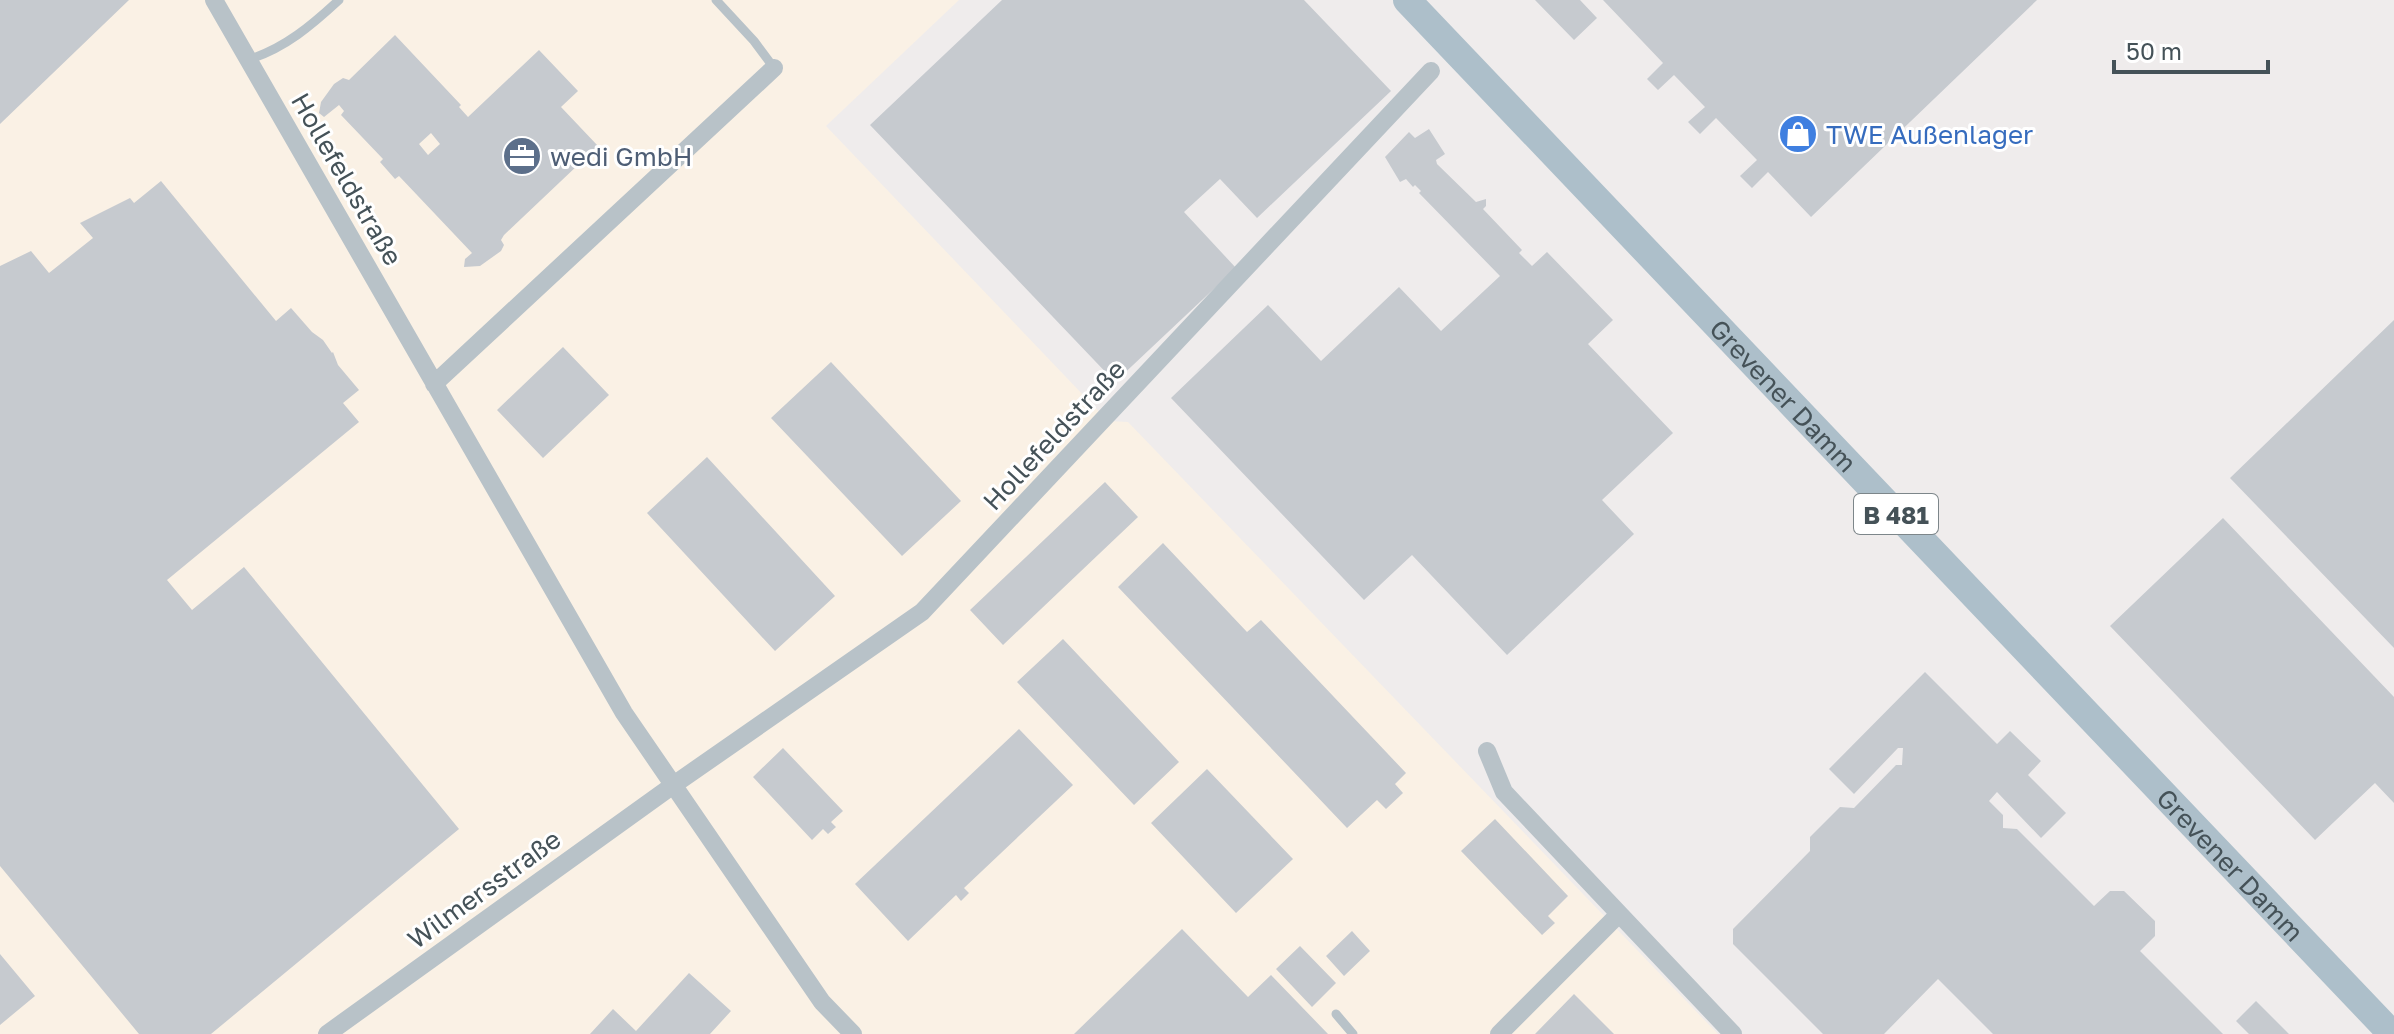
<svg xmlns="http://www.w3.org/2000/svg" width="2394" height="1034" font-family="'Golos Text',sans-serif">
	<style>
		.commercial { fill: #faf1e5 }
		.building { fill: #c6cacf; fill-rule: evenodd }
		.lines { fill: none; stroke-linecap: round; stroke-linejoin: round }
		.lane { stroke: #b8c2c8; stroke-width: 9 }
		.street { stroke: #b8c2c8; stroke-width: 18 }
		.primary { stroke: #adbfca; stroke-width: 28 }
		.labels { text-anchor: middle; dominant-baseline: central; stroke-width: 6; stroke-linejoin: round; paint-order: stroke }
		.shield { fill: #fff; stroke: #7d868a; stroke-width: 2 }
		.shield-label { font-size: 24px; font-weight: bold; fill: #455258 }
		.shop-label { font-size: 26px; fill: #366cbe; stroke: #fff; text-anchor: start }
		.service-label { font-size: 26px; fill: #4e5e75; stroke: #fff; text-anchor: start }
		.street-label { font-size: 26px; fill: #455258; stroke: #fff }
	</style>
	<rect width="100%" height="100%" fill="#efecec"/>
	<path class="commercial" d="M0,0H959L826,126L1108,421L1128,422L1718,1034H0Z"/>
	<path class="building" d="M0,0H129L0,124Z
		M1002,0H1304L1391,91L1257,218L1220,179L1184,212L1236,268L1115,382L870,125Z
		M1535,0H1580L1597,18L1574,40Z
		M1603,0H2037L1811,217L1768,172L1752,188L1740,176L1757,160L1716,118L1700,134L1688,122L1705,107L1674,75L1658,90L1647,79L1663,63Z
		M395,35L461,105L459,107L468,117L539,50L578,91L561,107L598,146L504,235L501,240L504,245L501,251L480,266L464,267L465,259L472,253L399,176L395,179L380,162L383,159L341,115L344,111L339,105L324,117L319,113L321,102L334,84L343,78L349,80ZM431,133L440,144L428,155L419,144Z
		M1429,129L1445,154L1436,160L1437,164L1476,202L1486,199V206L1483,209L1522,250L1519,253L1532,266L1547,252L1613,320L1588,344L1673,433L1602,500L1634,534L1507,655L1412,555L1364,600L1171,398L1268,305L1321,361L1399,287L1441,331L1500,276L1419,193L1421,191L1415,185L1413,187L1406,179L1400,182L1385,157L1409,132L1415,138Z
		M161,181L276,321L291,308L312,332L323,340L332,353L333,352L338,365L359,390L343,403L359,422L167,580L192,610L244,567L459,829L211,1034H139L0,866V266L31,251L49,273L93,238L80,223L130,198L134,203Z
		M2394,320V648L2230,478Z
		M563,347L609,395L543,458L497,410Z
		M831,362L961,501L902,556L771,418Z
		M707,457L835,596L775,651L647,513Z
		M1105,482L1138,517L1003,645L970,610Z
		M2223,518L2394,697V803L2375,783L2315,840L2110,626Z
		M1163,543L1247,632L1261,620L1406,773L1395,784L1403,793L1386,809L1377,800L1347,828L1118,587Z
		M1063,639L1179,762L1134,805L1017,682Z
		M1925,672L1997,744L2010,731L2041,761L2028,775L2066,813L2041,838L1997,792L1989,801L2003,815V828L2017,829L2094,906L2110,891H2124L2155,921V936L2140,951L2223,1034H1993L1938,979L1884,1034H1823L1733,944V929L1810,851V837L1840,807L1854,808L1896,765H1902L1903,748H1898L1854,794L1829,769Z
		M1019,729L1073,785L964,888L969,893L961,901L956,895L908,941L855,884Z
		M783,748L843,811L831,822L836,827L828,834L823,829L812,840L753,777Z
		M1207,769L1293,859L1236,913L1151,823Z
		M1495,819L1568,896L1548,916L1555,923L1542,935L1461,851Z
		M1182,929L1248,997L1271,975L1328,1034H1074Z
		M1352,931L1370,951L1344,976L1326,956Z
		M1300,946L1336,983L1312,1007L1276,969Z
		M0,954L35,996L0,1025Z
		M689,973L731,1011L710,1034H590L613,1009L636,1031Z
		M1574,994L1614,1034H1535Z
		M2256,1001L2289,1034H2249L2236,1021Z"/>
	<g class="lines">
		<path class="lane" d="M716,0L754,41L774,68
			M250,59C285,48 312,25 339,0
			M1336,1014L1353,1034"/>
		<path class="street" d="M214,0L624,713L822,1002L853,1034
			M434,384L774,68
			M1487,751L1504,792L1733,1034
			M327,1034L672,786L922,612L1431,71
			M1499,1034L1619,914"/>
		<path class="primary" id="s1" d="M1407,0L2392,1034"/>
	</g>
	<defs>
		<g id="shop-disc" transform="scale(2)"><circle r="9.5" fill="#3f7fe0" stroke="#fff"/><path d="M-5-2.5h2.3a2.7 3.5 0 0 1 5.4 0H5L5.5 6h-11ZM-1.5-2.5h3a1.5 2.3 0 0 0-3 0Z" fill="#fff"/></g>
		<g id="office-disc" transform="scale(2)"><circle r="9.5" fill="#5c6f8a" stroke="#fff"/><path d="M-6-3h4V-5.5h4V-3h4V5H-6ZM-1-4.5V-3h2v-1.5ZM-6 0V1H6V0Z" fill="#fff"/></g>
	</defs>
	<g fill-rule="evenodd">
		<use href="#shop-disc" x="1798" y="134"/>
		<use href="#office-disc" x="522" y="156"/>
	</g>
	<g class="labels">
		<rect class="shield" x="1854" y="494" width="84" height="40" rx="6"/>
		<g class="shield-label">
			<text x="1896" y="514">B 481</text>
		</g>
		<g class="shop-label">
			<text x="1826" y="134">TWE Außenlager</text>
		</g>
		<g class="service-label">
			<text x="550" y="156">wedi GmbH</text>
		</g>
		<g class="street-label">
			<text transform="translate(347 179) rotate(60)">Hollefeldstraße</text>
			<text stroke="none"><textPath href="#s1" startOffset="546">Grevener Damm</textPath></text>
			<text transform="translate(1054 435) rotate(-47)">Hollefeldstraße</text>
			<text stroke="none"><textPath href="#s1" startOffset="1194">Grevener Damm</textPath></text>
			<text transform="translate(484 889) rotate(-36)">Wilmersstraße</text>
		</g>
	</g>
	<path d="M2114 60v12h154v-12" fill="none" stroke="#455258" stroke-width="4"/>
	<text x="2126" y="60" font-size="24" fill="#455258" stroke="#ffffff" stroke-width="6" paint-order="stroke">50 m</text>
</svg>
